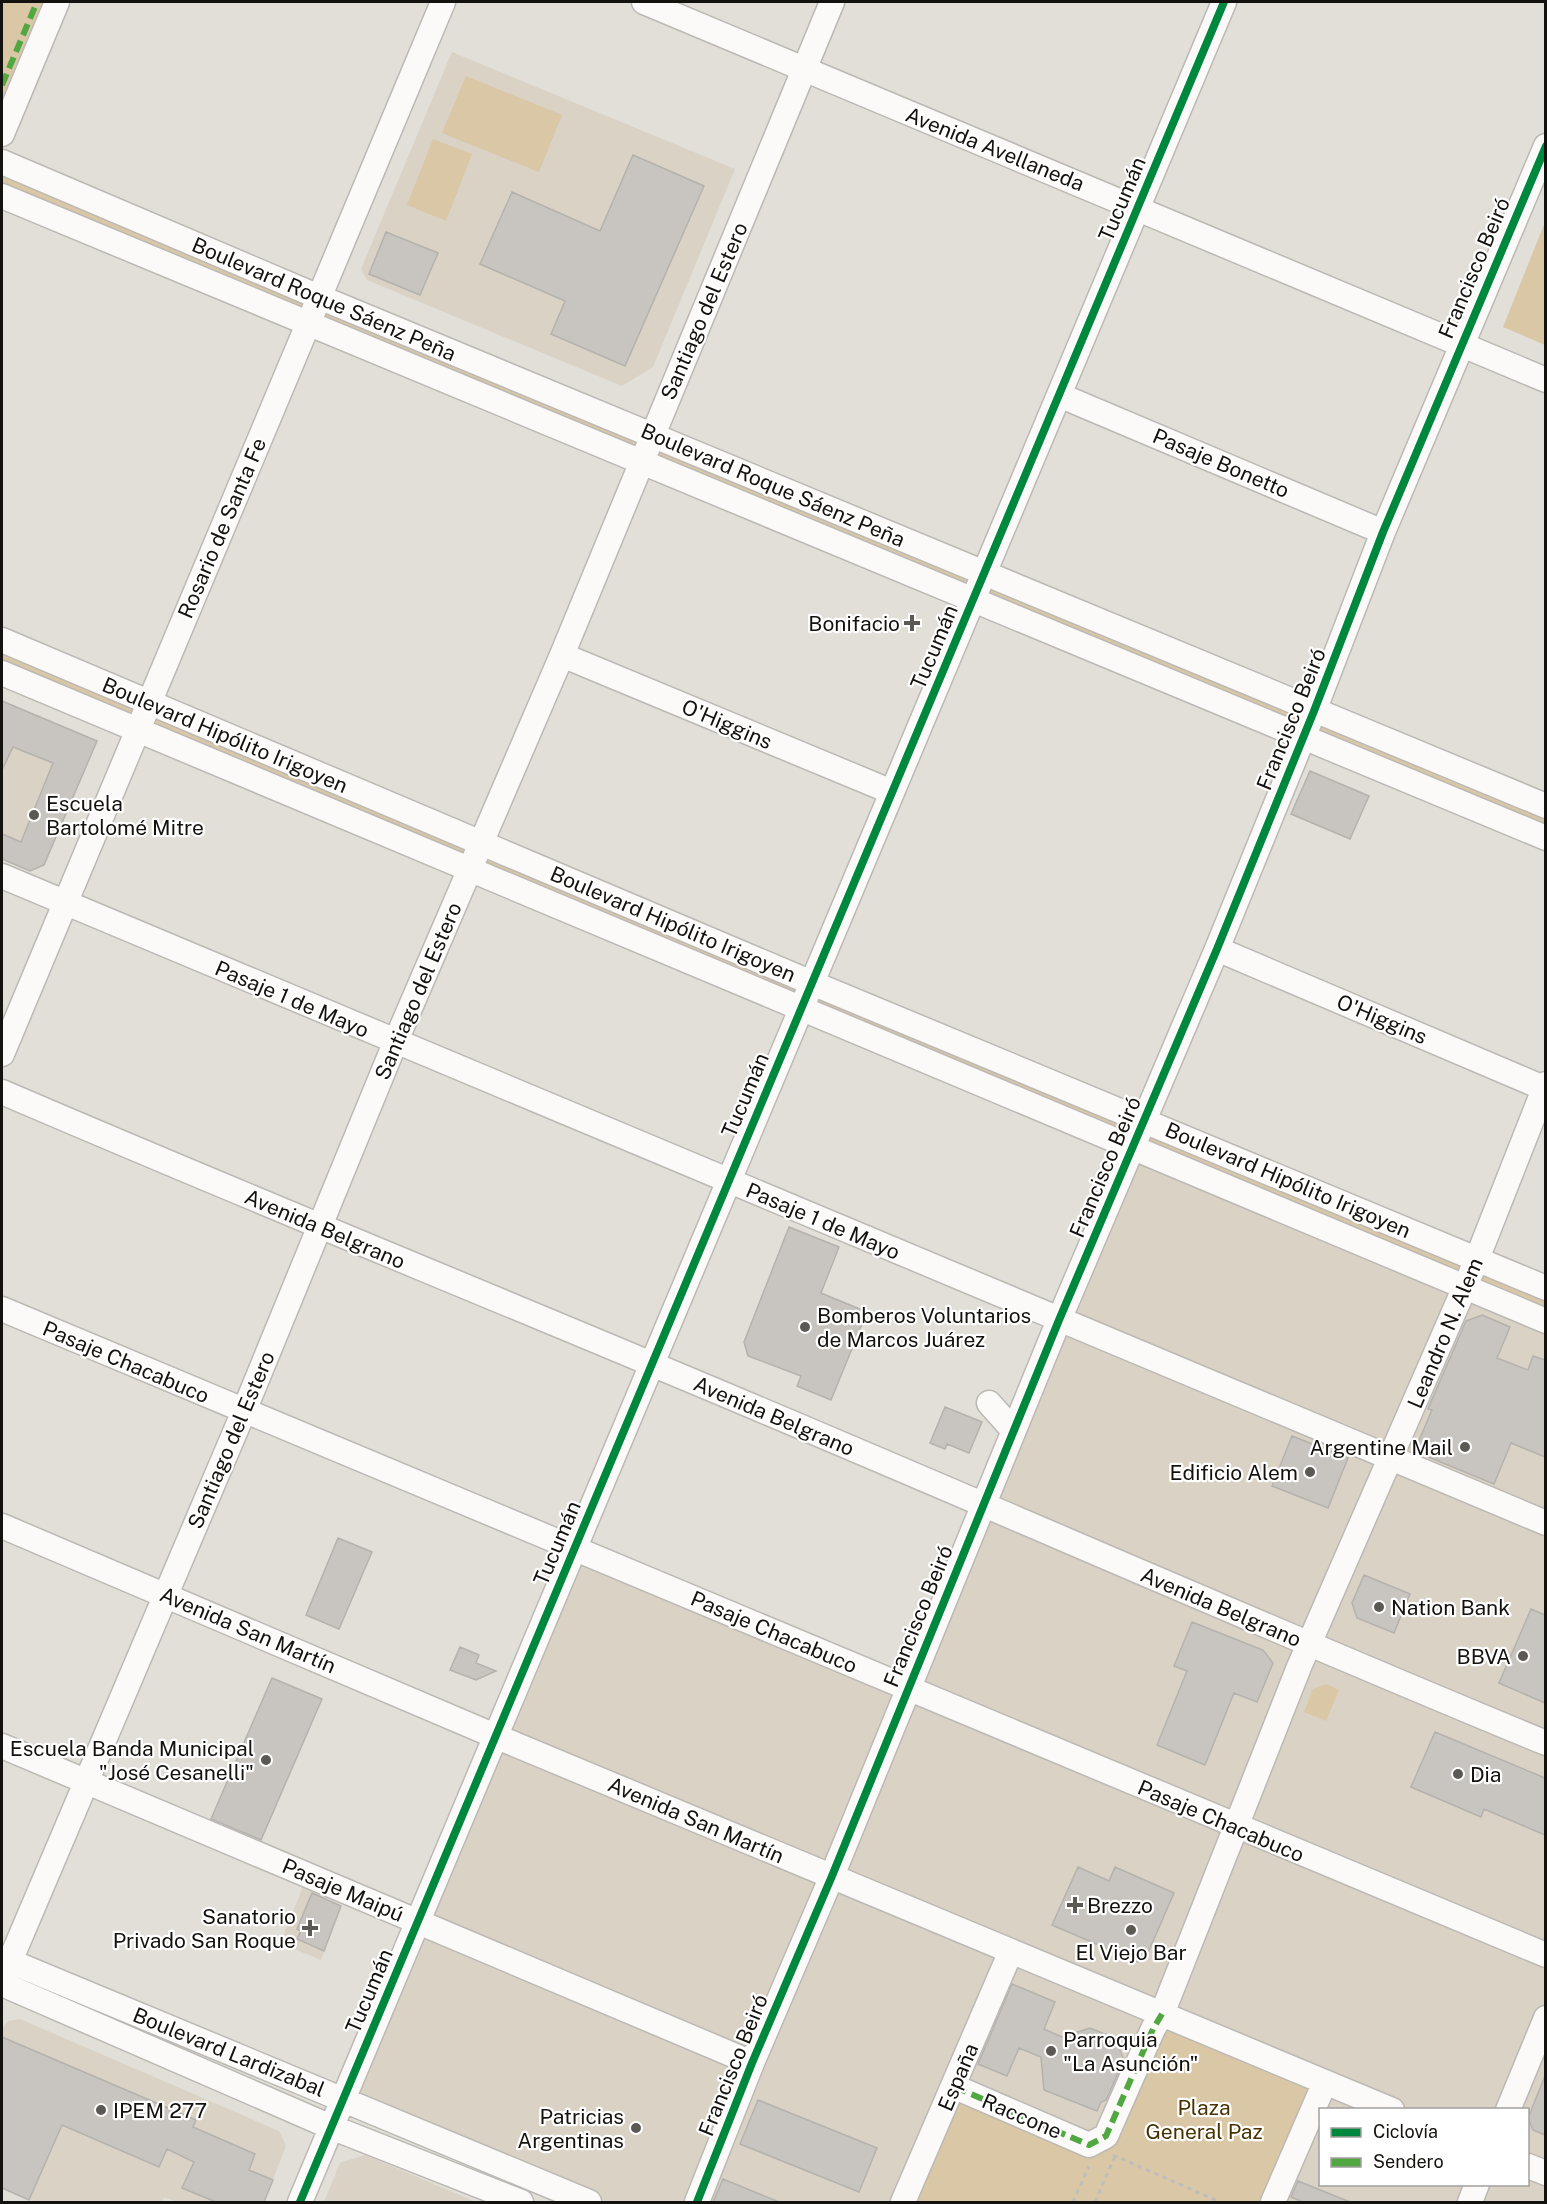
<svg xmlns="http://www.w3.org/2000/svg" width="1547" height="2204" font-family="'Public Sans',sans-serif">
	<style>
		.built { fill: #d9d2c5; fill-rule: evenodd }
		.green { fill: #d9c7a6 }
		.building { fill: #c8c5c0; stroke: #b5b2ae; stroke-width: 1.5 }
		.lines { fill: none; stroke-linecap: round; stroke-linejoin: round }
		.minor-casing { stroke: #bcb9b5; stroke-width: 27 }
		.path { stroke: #bebdbc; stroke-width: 3; stroke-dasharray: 4.5 4.5; stroke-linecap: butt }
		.minor { stroke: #fbfaf9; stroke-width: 24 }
		.quiet { stroke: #51a841; stroke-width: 6; stroke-dasharray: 12 6; stroke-linecap: butt }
		.cycleway-casing { stroke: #fff; stroke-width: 11 }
		.cycleway { stroke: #00873e; stroke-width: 8 }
		.poi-dot { fill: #5c5955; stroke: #fff; stroke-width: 2 }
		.labels { text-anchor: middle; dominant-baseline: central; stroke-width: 4.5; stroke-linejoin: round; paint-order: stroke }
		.street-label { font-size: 21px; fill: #14120e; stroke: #fff }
		.poi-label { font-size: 21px; fill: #14120e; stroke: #fff; text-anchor: end }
		.park-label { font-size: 21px; fill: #473200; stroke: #fff }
	</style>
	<rect width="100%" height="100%" fill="#e2ded8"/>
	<path class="built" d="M452,52L735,169L653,367L622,386L367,280L361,269Z
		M2,701L97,741L44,865L30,871L2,859Z
		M1134,1148L1545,1321V2202H589L343,2099L574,1548L908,1688ZM1320,2110H1528V2184H1320Z
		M303,1887L341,1906L321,1960L280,1943Z
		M20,2019L279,2131L286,2146L264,2202H178L164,2197L161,2202H35L2,2188V2029L8,2021Z
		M365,2155L476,2202H324L340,2163Z"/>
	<path class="green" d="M2,2H57L2,134Z
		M466,76L562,115L539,172L442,133Z
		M433,139L472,154L446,221L407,205Z
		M2,173L1545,818V830L2,185Z
		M1545,222V345L1503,327Z
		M2,640L1545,1288V1321L2,673Z
		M1326,1684L1339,1690L1326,1721L1304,1712L1313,1689Z
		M1158,2019L1325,2080L1271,2202H910L958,2090L1089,2147Z"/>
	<path class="building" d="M633,155L704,186L625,366L551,334L565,301L480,264L512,192L600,231Z
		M386,232L438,253L420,295L369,274Z
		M2,701L97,741L44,865L30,871L2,859V834L21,842L53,763L13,747L2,770Z
		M1310,771L1369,796L1350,839L1291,814Z
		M789,1227L839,1247L821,1293L867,1312L831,1400L797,1386L801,1376L748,1356L744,1342Z
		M1482,1315L1510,1327L1497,1358L1528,1370L1533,1356L1545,1360V1457L1511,1443L1494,1484L1426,1456L1428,1450L1417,1445L1432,1410L1428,1409L1466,1321Z
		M945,1407L982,1422L969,1453L947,1444L945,1449L930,1443Z
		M1292,1436L1348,1458L1328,1508L1272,1486Z
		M338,1538L372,1552L339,1629L306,1615Z
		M1364,1575L1410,1594L1394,1633L1357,1618L1352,1603Z
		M1531,1609L1545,1615V1703L1499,1683Z
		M1192,1622L1263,1650L1273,1663L1257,1702L1234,1693L1205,1765L1157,1745L1187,1671L1174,1666Z
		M460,1647L479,1655L476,1663L496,1671L476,1680L450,1670Z
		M272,1678L322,1699L261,1840L211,1819Z
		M1435,1732L1545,1778V1835L1484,1809L1481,1817L1411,1787Z
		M1078,1867L1109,1881L1115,1867L1174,1893L1147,1955L1138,1962L1052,1925Z
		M312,1893L341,1906L324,1951L297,1939L301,1931L297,1929Z
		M1012,1984L1055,2002L1044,2029L1062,2037L1090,2028L1115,2038L1124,2060L1106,2100L1101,2102L1097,2111L1044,2090L1041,2057L1019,2048L1007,2076L978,2064Z
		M2,2037L196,2120L193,2127L255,2154L249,2170L273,2180L264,2202H216L182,2188L194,2162L167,2149L159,2167L62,2125L29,2200L2,2188Z
		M1545,2076V2135L1533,2130L1528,2118Z
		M758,2100L877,2148L859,2192L740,2144Z
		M723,2179L779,2202H713Z
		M1298,2181L1350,2202H1303L1291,2197Z"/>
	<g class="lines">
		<g class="minor-casing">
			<path id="minor" d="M644,2L1546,380
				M2,134L57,2
				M2,162L319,297L1546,806
				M2,196L1546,838
				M1059,395L1383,532
				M2,640L812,983L1546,1288
				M562,655L892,792
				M2,673L1546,1321
				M2,876L1546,1523
				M1217,949L1546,1089
				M2,1054L443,2
				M2,1092C218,1185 437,1274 654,1365C952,1489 1247,1620 1546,1743
				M2,1309L1546,1955
				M989,1403L1013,1430
				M2,1526L495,1736L1392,2110
				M2,1746L752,2063
				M2,1958L589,2202
				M2,1980L244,1411L395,1043L562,655L832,2
				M2,1984L331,2127L521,2202
				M955,2087L1089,2145L1106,2136L1153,2029L1162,2014L1299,1667L1477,1259L1546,1084
				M1508,2110L1546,2018
				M1528,2166L1546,2173
				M300,2202L1224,2
				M697,2202L752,2063L832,1876L1059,1320L1217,949L1314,711L1383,532L1546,146
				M903,2202L1011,1951
				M1273,2202L1325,2082
				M1470,2202L1477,2184"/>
		</g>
		<path class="path" d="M1113,2155L1220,2202
			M1073,2202L1089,2166
			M1095,2202L1115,2156"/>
		<use href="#minor" class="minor"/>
		<path class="quiet" d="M2,85L37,2
			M955,2087L1089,2145L1106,2136L1153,2029L1162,2014"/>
		<g class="cycleway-casing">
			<path id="cycleway" d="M300,2202L1224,2
				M697,2202L752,2063L832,1876L1059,1320L1217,949L1314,711L1383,532L1546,146"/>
		</g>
		<use href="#cycleway" class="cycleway"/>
	</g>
	<g class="poi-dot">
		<path d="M909 614h6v6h6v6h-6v6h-6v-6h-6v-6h6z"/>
		<circle cx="34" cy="815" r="6"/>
		<circle cx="805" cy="1327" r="6"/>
		<circle cx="1465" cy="1447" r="6"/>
		<circle cx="1310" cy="1472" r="6"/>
		<circle cx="1379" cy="1607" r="6"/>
		<circle cx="1523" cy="1656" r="6"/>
		<circle cx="266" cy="1760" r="6"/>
		<circle cx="1458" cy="1774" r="6"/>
		<path d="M1072 1896h6v6h6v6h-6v6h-6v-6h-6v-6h6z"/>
		<path d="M307 1919h6v6h6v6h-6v6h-6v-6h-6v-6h6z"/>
		<circle cx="1131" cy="1930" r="6"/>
		<circle cx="1051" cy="2051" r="6"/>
		<circle cx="101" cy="2110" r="6"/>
		<circle cx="636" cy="2128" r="6"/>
	</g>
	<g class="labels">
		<g class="street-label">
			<text transform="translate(995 149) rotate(22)">Avenida Avellaneda</text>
			<text transform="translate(1122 199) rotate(-67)">Tucumán</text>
			<text transform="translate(1474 268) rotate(-67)">Francisco Beiró</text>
			<text transform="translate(324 299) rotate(23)">Boulevard Roque Sáenz Peña</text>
			<text transform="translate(704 311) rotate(-67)">Santiago del Estero</text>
			<text transform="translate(1221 463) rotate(23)">Pasaje Bonetto</text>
			<text transform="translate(773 485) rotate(23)">Boulevard Roque Sáenz Peña</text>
			<text transform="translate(222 528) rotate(-67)">Rosario de Santa Fe</text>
			<text transform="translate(934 647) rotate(-67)">Tucumán</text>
			<text transform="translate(1291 719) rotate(-68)">Francisco Beiró</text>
			<text transform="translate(727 724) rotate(23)">O'Higgins</text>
			<text transform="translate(225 735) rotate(23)">Boulevard Hipólito Irigoyen</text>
			<text transform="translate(673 924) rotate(23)">Boulevard Hipólito Irigoyen</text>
			<text transform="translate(418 991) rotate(-67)">Santiago del Estero</text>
			<text transform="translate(292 999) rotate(23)">Pasaje 1 de Mayo</text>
			<text transform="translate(1382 1019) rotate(23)">O'Higgins</text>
			<text transform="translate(745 1095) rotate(-67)">Tucumán</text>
			<text transform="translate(1105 1167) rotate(-67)">Francisco Beiró</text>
			<text transform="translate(1288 1180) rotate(23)">Boulevard Hipólito Irigoyen</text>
			<text transform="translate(823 1221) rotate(23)">Pasaje 1 de Mayo</text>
			<text transform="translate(325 1229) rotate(23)">Avenida Belgrano</text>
			<text transform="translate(1445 1333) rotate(-67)">Leandro N. Alem</text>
			<text transform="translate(126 1362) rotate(23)">Pasaje Chacabuco</text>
			<text transform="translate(774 1416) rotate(23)">Avenida Belgrano</text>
			<text transform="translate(231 1440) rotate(-67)">Santiago del Estero</text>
			<text transform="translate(557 1543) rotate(-67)">Tucumán</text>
			<text transform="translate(1221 1607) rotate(23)">Avenida Belgrano</text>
			<text transform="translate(918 1616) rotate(-68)">Francisco Beiró</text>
			<text transform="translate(248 1630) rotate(23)">Avenida San Martín</text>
			<text transform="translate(774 1632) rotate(23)">Pasaje Chacabuco</text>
			<text transform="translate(696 1820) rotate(23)">Avenida San Martín</text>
			<text transform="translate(1221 1821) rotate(23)">Pasaje Chacabuco</text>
			<text transform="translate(343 1890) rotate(23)">Pasaje Maipú</text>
			<text transform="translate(369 1991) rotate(-67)">Tucumán</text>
			<text transform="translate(229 2052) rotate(22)">Boulevard Lardizabal</text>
			<text transform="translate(733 2065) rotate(-68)">Francisco Beiró</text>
			<text transform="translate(958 2077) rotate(-67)">España</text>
			<text transform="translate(1022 2116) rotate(23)">Raccone</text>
		</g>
		<g class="poi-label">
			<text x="900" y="623">Bonifacio</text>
			<text x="46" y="803" text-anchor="start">Escuela<tspan x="46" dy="24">Bartolomé Mitre</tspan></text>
			<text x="817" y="1315" text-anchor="start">Bomberos Voluntarios<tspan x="817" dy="24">de Marcos Juárez</tspan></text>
			<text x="1453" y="1447">Argentine Mail</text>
			<text x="1298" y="1472">Edificio Alem</text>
			<text x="1391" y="1607" text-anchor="start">Nation Bank</text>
			<text x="1511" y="1656">BBVA</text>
			<text x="254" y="1748">Escuela Banda Municipal<tspan x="254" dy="24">"José Cesanelli"</tspan></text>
			<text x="1470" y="1774" text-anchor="start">Dia</text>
			<text x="1087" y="1905" text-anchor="start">Brezzo</text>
			<text x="296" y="1916">Sanatorio<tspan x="296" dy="24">Privado San Roque</tspan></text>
			<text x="1131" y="1952" text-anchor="middle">El Viejo Bar</text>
			<text x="1063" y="2039" text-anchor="start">Parroquia<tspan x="1063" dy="24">"La Asunción"</tspan></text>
			<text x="113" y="2110" text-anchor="start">IPEM 277</text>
			<text x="624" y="2116">Patricias<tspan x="624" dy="24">Argentinas</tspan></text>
		</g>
		<g class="park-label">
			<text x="1204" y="2107">Plaza<tspan x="1204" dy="24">General Paz</tspan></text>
		</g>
	</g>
	<rect width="1547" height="2204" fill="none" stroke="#14120e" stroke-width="6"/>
	<rect x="1319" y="2108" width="210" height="78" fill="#ffffff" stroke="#a1a09f" stroke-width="1.5"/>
	<rect x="1331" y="2128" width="30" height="9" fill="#00873e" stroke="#a1a09f" stroke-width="1.5"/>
	<text x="1373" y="2138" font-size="18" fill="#14120e">Ciclovía</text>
	<rect x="1331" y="2158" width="30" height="9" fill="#51a841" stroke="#a1a09f" stroke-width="1.5"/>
	<text x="1373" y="2168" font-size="18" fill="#14120e">Sendero</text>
</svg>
